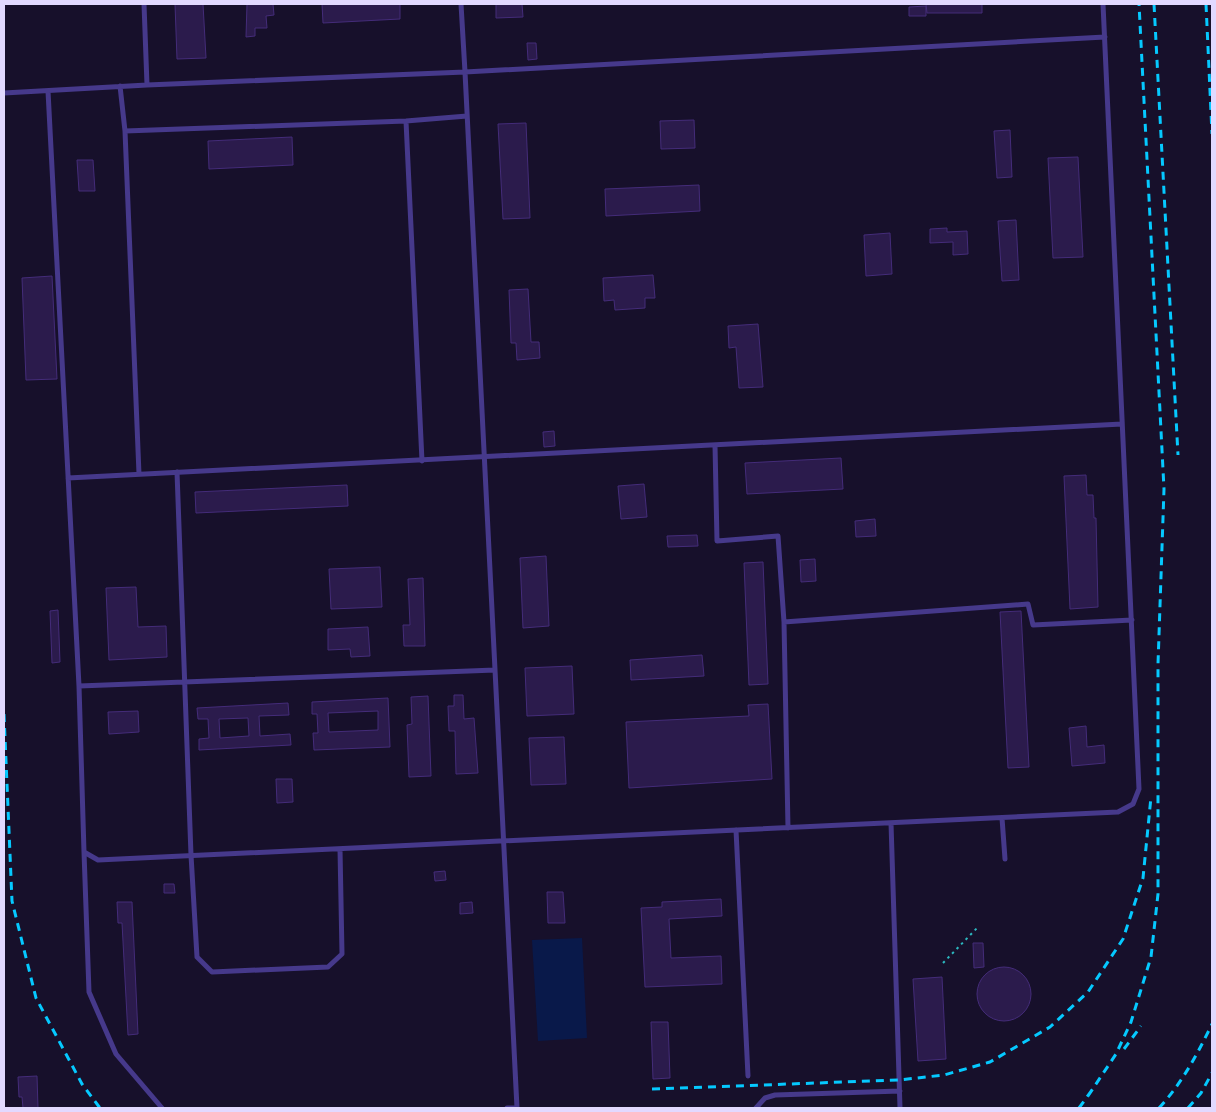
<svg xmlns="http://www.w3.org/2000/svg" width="1216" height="1112" font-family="Ubuntu,sans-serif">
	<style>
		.water { fill: #09194a }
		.building { fill: #2b1b4c; stroke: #442c79; fill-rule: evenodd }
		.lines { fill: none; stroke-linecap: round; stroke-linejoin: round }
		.path { stroke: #2cb8c0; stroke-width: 2; stroke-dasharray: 2.5 4; stroke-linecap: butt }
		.service { stroke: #46398b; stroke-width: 5 }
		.rail { stroke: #05c9ff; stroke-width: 3; stroke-dasharray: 8 6; stroke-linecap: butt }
	</style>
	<rect width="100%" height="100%" fill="#17102b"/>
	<path class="water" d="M582,938L587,1038L538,1041L532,940Z"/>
	<path class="building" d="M175,4H203L206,58L177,59Z
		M247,4H273L274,15L266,16L267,28H255V36L246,37Z
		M322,4H400V19L323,23Z
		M496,4H522L523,17L496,18Z
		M926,4H982V13H927Z
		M926,6V16H909V7Z
		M527,43H536L537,59L528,60Z
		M694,120L695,148L661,149L660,121Z
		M526,123L530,218L503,219L498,124Z
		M1010,130L1012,177L997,178L994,131Z
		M292,137L293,165L209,169L208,141Z
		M1078,157L1083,257L1053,258L1048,158Z
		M77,160H93L95,191H79Z
		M699,185L700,211L606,216L605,189Z
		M1016,220L1019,280L1002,281L998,221Z
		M947,228V232L967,231L968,254L953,255V242L930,243V229Z
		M890,233L892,274L866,276L864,235Z
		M653,275L655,298H645V308L615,310L614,300L604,301L603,278Z
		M52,276L57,379L26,380L22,278Z
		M528,289L531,342H539L540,358L517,360L516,343H511L509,290Z
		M758,324L763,387L739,388L736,347L729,348L728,326Z
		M554,431L555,446L544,447L543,432Z
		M841,458L843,489L747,494L745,463Z
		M1086,475L1087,495H1093L1094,518H1096L1098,607L1070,609L1064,476Z
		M644,484L647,517L621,519L618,486Z
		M347,485L348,506L196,513L195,492Z
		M875,519L876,536L856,537L855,521Z
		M697,535L698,546L668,547L667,536Z
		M546,556L549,626L523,628L520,558Z
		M815,559L816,581L801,582L800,560Z
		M763,562L768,684L749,685L744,563Z
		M380,567L382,607L331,609L329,569Z
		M423,578L425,646H404L403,625H410L408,579Z
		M136,587L138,627L166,626L167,657L109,660L106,588Z
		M58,610L60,662L52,663L50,611Z
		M1021,611L1029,767L1008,768L1000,612Z
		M368,627L370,656L351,657L350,649L328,650V629Z
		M702,655L704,676L631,680L630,660Z
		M572,666L574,714L527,716L525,668Z
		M454,695H463L464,719L474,718L478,773L456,774L455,731H449L448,706H454Z
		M428,696L431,776L409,777L407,725L412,724L411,697Z
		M388,698L390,747L314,750L313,733H318L317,714H312V702ZM378,711V730L329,732L328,713Z
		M288,703L289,715L259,716L260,736L290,734L291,745L199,750V739L209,738L208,719H198L197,708ZM248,718L249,736L220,738L219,719Z
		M768,704L772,779L629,788L626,722L749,716L748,705Z
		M138,711L139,732L109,734L108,712Z
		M1086,726L1087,747L1104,745L1105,763L1072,766L1069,728Z
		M564,737L566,784L531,785L529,738Z
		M276,779H292L293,802L277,803Z
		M445,871L446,880L435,881L434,872Z
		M164,884H174L175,893H164Z
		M547,892H563L565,923H548Z
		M721,899L722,916L669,919L671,958L721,956L722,984L645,987L641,908L662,907V902Z
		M117,902H132L138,1034L128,1035L122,923H118Z
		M472,902L473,913L460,914V903Z
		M973,943H983L984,967L974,968Z
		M977 994a27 27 0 1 1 54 0a27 27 0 1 1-54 0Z
		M942,977L946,1059L918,1061L913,979Z
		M651,1022H668L670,1078L653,1079Z
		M37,1076L38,1108H23L22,1097H19L18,1077Z"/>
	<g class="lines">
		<path class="path" d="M943,963L979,926"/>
		<path class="service" d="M144,4L147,85
			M461,4L465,72L1105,37
			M120,86L125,131L139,474
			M48,91L79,686L84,852L98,860L1118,812L1133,804L1139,789L1103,4
			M4,93L147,85L465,72L517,1108
			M406,121L422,461
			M125,131L406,121L467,116
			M715,445L717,541L778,536L784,622L788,828
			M177,472L191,855L197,957L212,972L328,967L342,954L340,849
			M68,478L1122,424
			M784,622L1028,604L1033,625L1132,620
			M79,686L495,670
			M1002,818L1005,859
			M891,823L900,1108
			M736,830L748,1076
			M84,852L89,992L116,1054L162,1108
			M507,1108H517
			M756,1108L765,1098L775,1095L900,1091"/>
		<path class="rail" d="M1154,4L1178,455
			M1206,4L1212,134
			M4,714L12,901L36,998L82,1084L100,1108
			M1124,1049L1141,1026
			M652,1089L899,1080L944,1075L990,1062L1050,1027L1088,992L1123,939L1143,878L1151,797
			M1088,1096L1116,1054L1131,1022L1151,957L1158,894V664L1164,489L1139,4
			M1079,1108L1092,1090
			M1159,1108C1182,1083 1197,1055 1212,1024
			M1188,1108L1201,1093L1212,1073"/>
	</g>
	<rect width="1216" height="1112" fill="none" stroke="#e2d9ff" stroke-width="10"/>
</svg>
